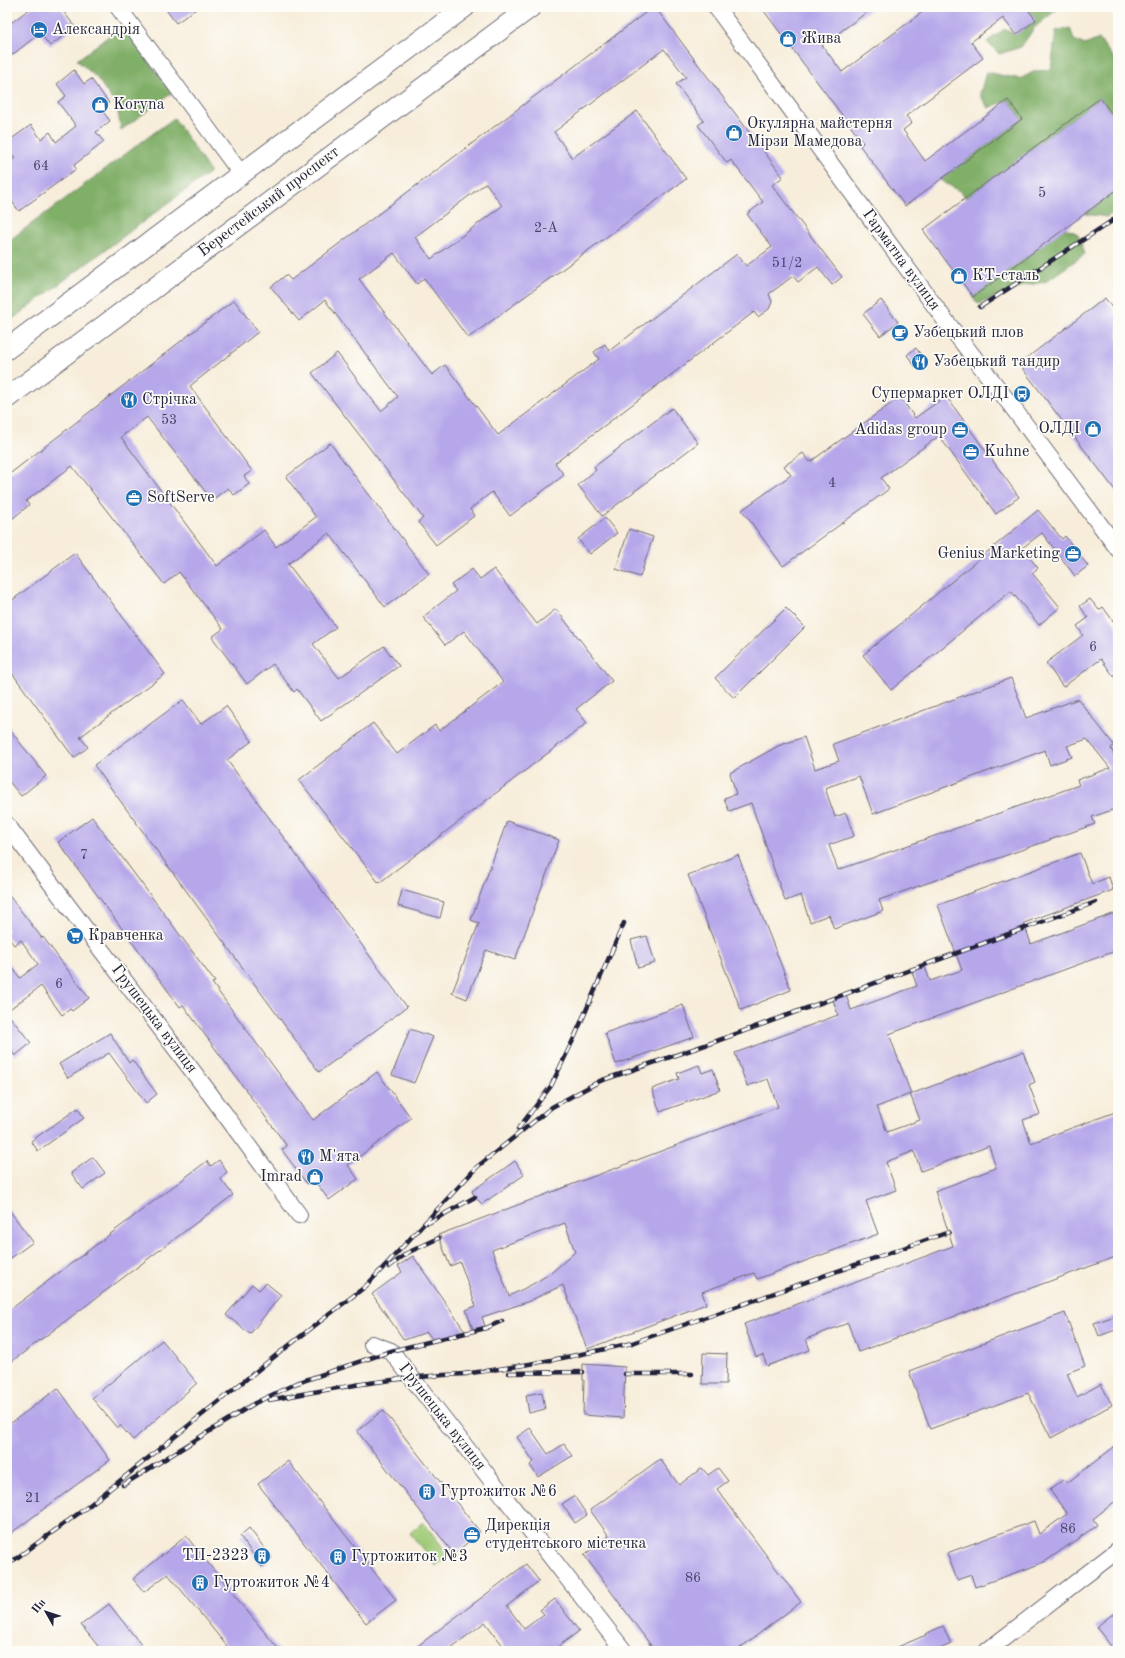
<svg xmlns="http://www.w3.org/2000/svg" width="1125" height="1658" font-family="'Old Standard TT',serif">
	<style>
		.green { fill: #a0cb78; stroke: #61765a }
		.forest { fill: #80af68; stroke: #516852 }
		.building { fill: #b6a7ea; fill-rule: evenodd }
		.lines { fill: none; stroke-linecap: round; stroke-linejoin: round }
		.minor-casing { stroke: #6d6973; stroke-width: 18 }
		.major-casing { stroke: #6d6973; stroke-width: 22 }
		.minor { stroke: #fff; stroke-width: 16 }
		.major { stroke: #fff; stroke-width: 20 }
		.rail-casing { stroke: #22223b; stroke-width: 4.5 }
		.rail { stroke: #fdfcf7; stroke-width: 3; stroke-dasharray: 9; stroke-linecap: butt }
		.labels { text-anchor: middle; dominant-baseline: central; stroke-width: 3.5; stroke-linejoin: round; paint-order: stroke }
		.number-label { font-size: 14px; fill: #474367 }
		.poi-label { font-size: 16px; fill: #22223b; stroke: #fdfcf7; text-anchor: start }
		.street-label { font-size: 16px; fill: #22223b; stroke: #fdfcf7 }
	</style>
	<rect width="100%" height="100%" fill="#fdfcf7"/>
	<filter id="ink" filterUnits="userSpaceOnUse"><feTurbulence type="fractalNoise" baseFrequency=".025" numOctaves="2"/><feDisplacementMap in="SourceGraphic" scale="8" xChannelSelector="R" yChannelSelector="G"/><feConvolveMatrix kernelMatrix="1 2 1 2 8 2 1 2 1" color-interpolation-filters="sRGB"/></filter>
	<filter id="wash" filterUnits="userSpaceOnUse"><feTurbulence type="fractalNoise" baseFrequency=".012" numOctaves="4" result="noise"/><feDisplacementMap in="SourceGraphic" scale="16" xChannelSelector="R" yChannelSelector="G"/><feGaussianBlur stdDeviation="0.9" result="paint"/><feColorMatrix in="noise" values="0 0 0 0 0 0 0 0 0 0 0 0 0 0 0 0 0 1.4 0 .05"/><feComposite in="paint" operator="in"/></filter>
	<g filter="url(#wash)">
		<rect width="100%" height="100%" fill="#f7edda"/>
		<path class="green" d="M423,1522L449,1555L436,1566L410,1533Z"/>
		<path class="forest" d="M1026,7L1059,8L1035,27L1021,47L999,54L987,42L1004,29L1016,35L1036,20Z
			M122,26L172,93L121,130L117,107L97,78L77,60Z
			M1070,28L1074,40L1085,45L1099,39L1118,64V122L1100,98L966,198L961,192L940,180L1022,119L1008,100L988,108L980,94L986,72L1020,79L1035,71L1051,70L1056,31Z
			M174,118L210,172L7,323V242Z
			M1118,189V209L1107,217L1085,214Z
			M1065,228L1078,234L1085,254L1045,282L1026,285L978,304L973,297Z"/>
		<g id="blocks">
			<path class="building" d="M32,7H60L75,27L50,46L40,33L7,59V26Z
				M164,7H199L176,23Z
				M653,7H655L783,177L772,185L842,277L832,285L818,267L798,282L793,276L769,294L772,302L769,309L758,317L754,312L555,463L564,475L510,516L492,492L470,509L474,516L436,545L418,522L423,518L312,373L337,353L381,411L398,397L325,300L299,321L271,287L286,275L291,280ZM664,49L686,77L676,84L704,121L698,125L727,163L731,160L763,202L747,214L772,247L746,266L737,254L609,351L605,344L594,352L599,359L498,435L445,365L432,375L359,279L394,253L417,284L424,278L468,338L686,179L637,111L572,158L554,132ZM486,183L502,206L431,259L415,237Z
				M761,7H874L822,45L842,72L929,7H1026L1036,20L1016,35L1003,18L971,42L983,58L906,116L912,123L903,130L925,161L1008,100L1022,119L905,206L860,146L863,143Z
				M74,70L84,84L91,79L109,103L101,109L110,121L96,132L104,142L74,165L76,169L19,211L7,195V164L15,158L7,147V142L31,125L41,139L50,132L56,142L76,126L58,102L66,96L57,84Z
				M1100,98L1118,122V189L973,297L923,230Z
				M1105,298L1118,316V494L1019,364Z
				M234,300L258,332L190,386L252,471L244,476L249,484L234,495L228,488L212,500L147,417L121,437L217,566L264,530L276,547L316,517L286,477L330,443L429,574L385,607L329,533L288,564L336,627L313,644L339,678L384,646L399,666L321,721L297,689L294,692L273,664L247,684L212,637L223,629L179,572L164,584L72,466L26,501L29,505L7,523V476Z
				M881,300L898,322L880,336L863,314Z
				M916,348L926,362L917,369L907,355Z
				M946,396L1019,497L996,514L939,436L881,478L889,489L783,566L742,510L791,475L784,466L803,453L810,462L900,397L915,418Z
				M672,408L698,443L602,516L578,485L596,470L594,467Z
				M1038,510L1062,539L1065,536L1088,566L1075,576L1042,533L1022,548L1038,568L1032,573L1060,607L1039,625L1011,591L891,690L863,655Z
				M605,518L617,533L590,554L578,539Z
				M629,529L653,537L640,577L616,569Z
				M75,553L165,674L80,737L88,747L74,758L7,666V604Z
				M472,569L480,579L494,569L537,624L556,609L612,681L576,709L587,723L379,883L299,780L373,723L397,754L435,725L439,731L503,682L464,631L445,645L423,617L456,591L451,585Z
				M1090,599L1099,610L1103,607L1118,628V682L1101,659L1063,687L1046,663L1083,635L1077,626L1088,618L1080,606Z
				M786,608L805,627L734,698L715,678Z
				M1011,678L1026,718L1078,699L1114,745L1111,748L1118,765V808L1092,817L1095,824L879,900L883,911L834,929L829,915L810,922L801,895L785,901L751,803L729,811L724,798L736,794L730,773L778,746L804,737L815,769L839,761L833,744ZM1087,739L1110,768L1077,780L1079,785L838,870L829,845L854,836L846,813L835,817L825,788L859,776L873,814L1045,750L1050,765L1072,757L1067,746Z
				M183,700L201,724L226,706L252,741L227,760L407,1007L319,1072L94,765Z
				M7,726L46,776L21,796L7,779Z
				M92,817L215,982L212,983L313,1120L377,1072L411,1118L348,1165L358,1179L329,1200L314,1180L307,1184L282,1150L287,1146L183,1005L180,1007L58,842Z
				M507,821L559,840L515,960L486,950L467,999L452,993L479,923L471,920Z
				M1080,853L1092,884L1109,877L1113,890L1024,923L1031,944L1118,912V950L889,1034L911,1094L1023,1052L1035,1082L1029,1085L1040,1114L1023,1120L1031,1143L1118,1111V1256L858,1352L848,1323L806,1339L810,1350L767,1366L763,1355L756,1357L744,1324L953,1246L935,1191L996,1168L989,1146L921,1171L914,1151L886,1162L896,1190L866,1201L878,1234L757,1279L754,1273L702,1292L706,1304L587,1349L563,1285L527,1302L482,1317L485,1326L473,1329L466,1310L476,1306L460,1262L450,1266L438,1235L778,1107L768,1079L747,1086L735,1053L838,1015L833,1000L846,995L851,1010L917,986L912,972L925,967L930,981L962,970L938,905ZM910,1094L920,1120L887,1132L877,1107ZM565,1223L575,1252L551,1273L531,1285L509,1296L492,1250Z
				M738,855L791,990L741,1010L688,875Z
				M402,890L444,902L440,918L398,906Z
				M7,893L42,938L43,937L89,998L72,1011L70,1009L62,1015L41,986L7,1011V960L20,978L38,964L21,940L14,945L7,936Z
				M647,936L655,963L638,968L631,940Z
				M683,1005L694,1037L616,1064L605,1033Z
				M7,1013L31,1043L15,1056L7,1045Z
				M410,1029L433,1037L414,1083L392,1075Z
				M110,1033L129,1063L132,1060L157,1094L146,1103L109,1053L68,1078L59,1064Z
				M699,1065L702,1073L713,1069L720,1090L660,1112L652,1089L679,1079L677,1073Z
				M78,1108L84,1118L38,1151L31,1141Z
				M93,1157L105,1173L83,1189L71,1173Z
				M219,1160L227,1172L220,1178L233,1195L7,1365V1312L207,1161L211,1166Z
				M515,1161L524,1175L482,1204L475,1197L472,1191Z
				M7,1207L33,1242L7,1261Z
				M413,1256L422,1269L465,1331L433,1340L427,1332L404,1340L372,1294L402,1272L398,1266Z
				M266,1283L281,1295L250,1334L226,1315L252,1284L259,1290Z
				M1065,1313L1085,1366L1067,1373L1077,1397L1101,1384L1112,1405L1051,1438L1028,1393L930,1429L909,1371Z
				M1118,1315V1329L1099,1336L1094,1323Z
				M162,1340L197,1383L133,1440L120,1425L117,1428L92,1398Z
				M703,1353L727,1354L726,1384H702Z
				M583,1364L625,1367L623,1418L583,1415L584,1380H583Z
				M58,1388L110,1460L7,1536V1426Z
				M542,1392L545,1409L529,1413L526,1395Z
				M383,1410L480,1532L454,1554L357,1431Z
				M530,1428L548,1454L564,1444L572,1456L538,1477L530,1465L534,1462L517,1437Z
				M1118,1444V1499L1093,1519L1097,1525L1046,1561L1029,1568L975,1587L971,1575L957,1580L947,1553L1034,1521L1039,1534L1067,1514L1050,1490L1064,1479L1067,1483Z
				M660,1459L679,1485L702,1468L708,1475L718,1468L728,1481L717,1489L801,1602L736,1651H655L584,1555L609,1536L590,1510Z
				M288,1461L396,1600L366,1623L258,1484Z
				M574,1496L587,1515L575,1523L562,1504Z
				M249,1528L272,1558L262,1567L240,1536Z
				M186,1536L243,1606L280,1651H231L168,1574L144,1592L133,1579Z
				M526,1564L539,1581L507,1606L524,1629L544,1614L540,1610L555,1599L579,1631L552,1651H507L485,1622L447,1651H411Z
				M109,1604L146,1651H102L81,1625Z
				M1118,1610V1651H1115L1096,1627Z
				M943,1626L951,1644L935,1651H888L926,1635L925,1634Z"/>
		</g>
	</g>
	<g filter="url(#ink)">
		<use href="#blocks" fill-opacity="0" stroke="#6d6973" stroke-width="1"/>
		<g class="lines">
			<g class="minor-casing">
				<path id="minor" d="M118,7L242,175
					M716,7L945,320L1010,404L1118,549
					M7,825L210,1094L299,1215
					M372,1344L391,1351L624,1651
					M987,1651L1118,1550"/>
			</g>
			<g class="major-casing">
				<path id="major" d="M7,349L465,7
					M7,398L531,7"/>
			</g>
			<use href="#minor" class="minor"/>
			<use href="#major" class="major"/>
			<g class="rail-casing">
				<path id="rail" d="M980,307L1118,217
					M518,1129L551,1086L575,1036L624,923
					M428,1223L475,1197
					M389,1267L407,1253L439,1238
					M509,1373L583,1372
					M463,1374C520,1367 576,1356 632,1343L949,1232
					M625,1374H692
					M269,1400C334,1388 400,1376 467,1374
					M123,1485L255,1403L297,1383L391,1351L486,1328L502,1321
					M7,1565L86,1508L274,1357L366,1286L477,1167L552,1107L600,1081L714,1042L1096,902"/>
			</g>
			<use href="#rail" class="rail"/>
		</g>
	</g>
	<defs>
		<g id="hotel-disc" transform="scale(0.9)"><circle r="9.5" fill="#1f6fb2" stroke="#fdfcf7"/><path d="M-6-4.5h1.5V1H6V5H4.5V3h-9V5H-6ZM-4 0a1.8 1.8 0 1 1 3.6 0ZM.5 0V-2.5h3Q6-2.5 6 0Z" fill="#fff"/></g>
		<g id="shop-disc" transform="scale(0.9)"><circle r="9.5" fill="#1f6fb2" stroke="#fdfcf7"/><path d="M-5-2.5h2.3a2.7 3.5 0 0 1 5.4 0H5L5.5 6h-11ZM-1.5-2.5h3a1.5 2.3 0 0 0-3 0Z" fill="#fff"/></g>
		<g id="cafe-disc" transform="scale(0.9)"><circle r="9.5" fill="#1f6fb2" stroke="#fdfcf7"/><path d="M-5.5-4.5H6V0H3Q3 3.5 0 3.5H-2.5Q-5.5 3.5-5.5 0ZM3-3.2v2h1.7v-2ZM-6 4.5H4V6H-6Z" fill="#fff"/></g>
		<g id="restaurant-disc" transform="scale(0.9)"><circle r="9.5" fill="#1f6fb2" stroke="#fdfcf7"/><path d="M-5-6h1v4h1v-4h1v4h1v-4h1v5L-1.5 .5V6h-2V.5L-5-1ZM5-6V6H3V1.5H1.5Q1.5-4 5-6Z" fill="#fff"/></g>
		<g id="bus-disc" transform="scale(0.9)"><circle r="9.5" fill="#1f6fb2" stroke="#fdfcf7"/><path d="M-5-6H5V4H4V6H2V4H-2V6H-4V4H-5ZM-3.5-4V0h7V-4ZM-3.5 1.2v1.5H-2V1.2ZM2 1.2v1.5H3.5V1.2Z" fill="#fff"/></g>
		<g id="office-disc" transform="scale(0.9)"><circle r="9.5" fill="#1f6fb2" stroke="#fdfcf7"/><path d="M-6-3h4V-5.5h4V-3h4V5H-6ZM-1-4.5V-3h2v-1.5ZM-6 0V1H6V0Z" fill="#fff"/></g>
		<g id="supermarket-disc" transform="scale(0.9)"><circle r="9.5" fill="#1f6fb2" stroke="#fdfcf7"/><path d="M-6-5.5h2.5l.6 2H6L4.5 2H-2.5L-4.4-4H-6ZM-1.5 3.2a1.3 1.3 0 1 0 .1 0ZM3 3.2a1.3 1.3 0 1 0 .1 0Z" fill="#fff"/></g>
		<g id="building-disc" transform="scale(0.9)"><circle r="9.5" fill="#1f6fb2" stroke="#fdfcf7"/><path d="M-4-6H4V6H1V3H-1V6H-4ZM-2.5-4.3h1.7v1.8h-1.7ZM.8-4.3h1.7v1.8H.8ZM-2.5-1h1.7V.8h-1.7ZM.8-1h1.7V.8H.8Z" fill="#fff"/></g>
	</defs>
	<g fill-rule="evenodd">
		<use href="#hotel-disc" x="39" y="30"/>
		<use href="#shop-disc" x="788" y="39"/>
		<use href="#shop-disc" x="100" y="105"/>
		<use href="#shop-disc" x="734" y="133"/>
		<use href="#shop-disc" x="959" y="276"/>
		<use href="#cafe-disc" x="900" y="333"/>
		<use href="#restaurant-disc" x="920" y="362"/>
		<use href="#bus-disc" x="1022" y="394"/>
		<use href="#restaurant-disc" x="129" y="400"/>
		<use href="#shop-disc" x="1093" y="429"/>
		<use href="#office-disc" x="960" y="430"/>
		<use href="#office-disc" x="971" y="452"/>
		<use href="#office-disc" x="134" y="498"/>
		<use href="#office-disc" x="1073" y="554"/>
		<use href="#supermarket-disc" x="75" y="936"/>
		<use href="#restaurant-disc" x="306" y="1157"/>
		<use href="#shop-disc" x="315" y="1177"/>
		<use href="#building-disc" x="427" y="1492"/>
		<use href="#office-disc" x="472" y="1535"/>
		<use href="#building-disc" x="262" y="1556"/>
		<use href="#building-disc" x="338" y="1557"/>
		<use href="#building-disc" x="200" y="1583"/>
	</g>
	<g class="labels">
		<g class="number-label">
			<text x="41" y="166">64</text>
			<text x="1042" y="193">5</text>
			<text x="546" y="228">2-А</text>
			<text x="787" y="263">51/2</text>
			<text x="169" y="420">53</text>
			<text x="832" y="483">4</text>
			<text x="1093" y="647">6</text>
			<text x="84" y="855">7</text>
			<text x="59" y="984">6</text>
			<text x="33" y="1498">21</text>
			<text x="1068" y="1529">86</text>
			<text x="693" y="1578">86</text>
		</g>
		<g class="poi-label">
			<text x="52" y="30">Александрія</text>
			<text x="801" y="39">Жива</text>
			<text x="113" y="105">Koryna</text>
			<text x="747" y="124">Окулярна майстерня<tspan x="747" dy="18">Мірзи Мамедова</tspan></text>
			<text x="972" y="276">КТ-сталь</text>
			<text x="913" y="333">Узбецький плов</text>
			<text x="933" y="362">Узбецький тандир</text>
			<text x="1009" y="394" text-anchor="end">Супермаркет ОЛДІ</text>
			<text x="142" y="400">Стрічка</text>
			<text x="1080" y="429" text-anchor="end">ОЛДІ</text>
			<text x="947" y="430" text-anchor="end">Adidas group</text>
			<text x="984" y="452">Kuhne</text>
			<text x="147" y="498">SoftServe</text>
			<text x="1060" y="554" text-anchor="end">Genius Marketing</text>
			<text x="88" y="936">Кравченка</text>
			<text x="319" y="1157">М'ята</text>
			<text x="302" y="1177" text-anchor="end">Imrad</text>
			<text x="440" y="1492">Гуртожиток №6</text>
			<text x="485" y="1526">Дирекція<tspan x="485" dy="18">студентського містечка</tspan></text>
			<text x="249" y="1556" text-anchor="end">ТП-2323</text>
			<text x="351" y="1557">Гуртожиток №3</text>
			<text x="213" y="1583">Гуртожиток №4</text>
		</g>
		<g class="street-label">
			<text transform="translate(269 202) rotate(-37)">Берестейський проспект</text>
			<text transform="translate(901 260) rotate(54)">Гарматна вулиця</text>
			<text transform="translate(154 1019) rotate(53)">Грушецька вулиця</text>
			<text transform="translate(442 1417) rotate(52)">Грушецька вулиця</text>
		</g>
	</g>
	<rect width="1125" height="1658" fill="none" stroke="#fdfcf7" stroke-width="24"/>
	<g transform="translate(46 1612) rotate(309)" stroke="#fdfcf7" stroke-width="3" paint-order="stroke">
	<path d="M0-3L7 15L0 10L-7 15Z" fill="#22223b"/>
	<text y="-6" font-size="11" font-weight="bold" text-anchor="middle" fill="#22223b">Пн</text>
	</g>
</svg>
